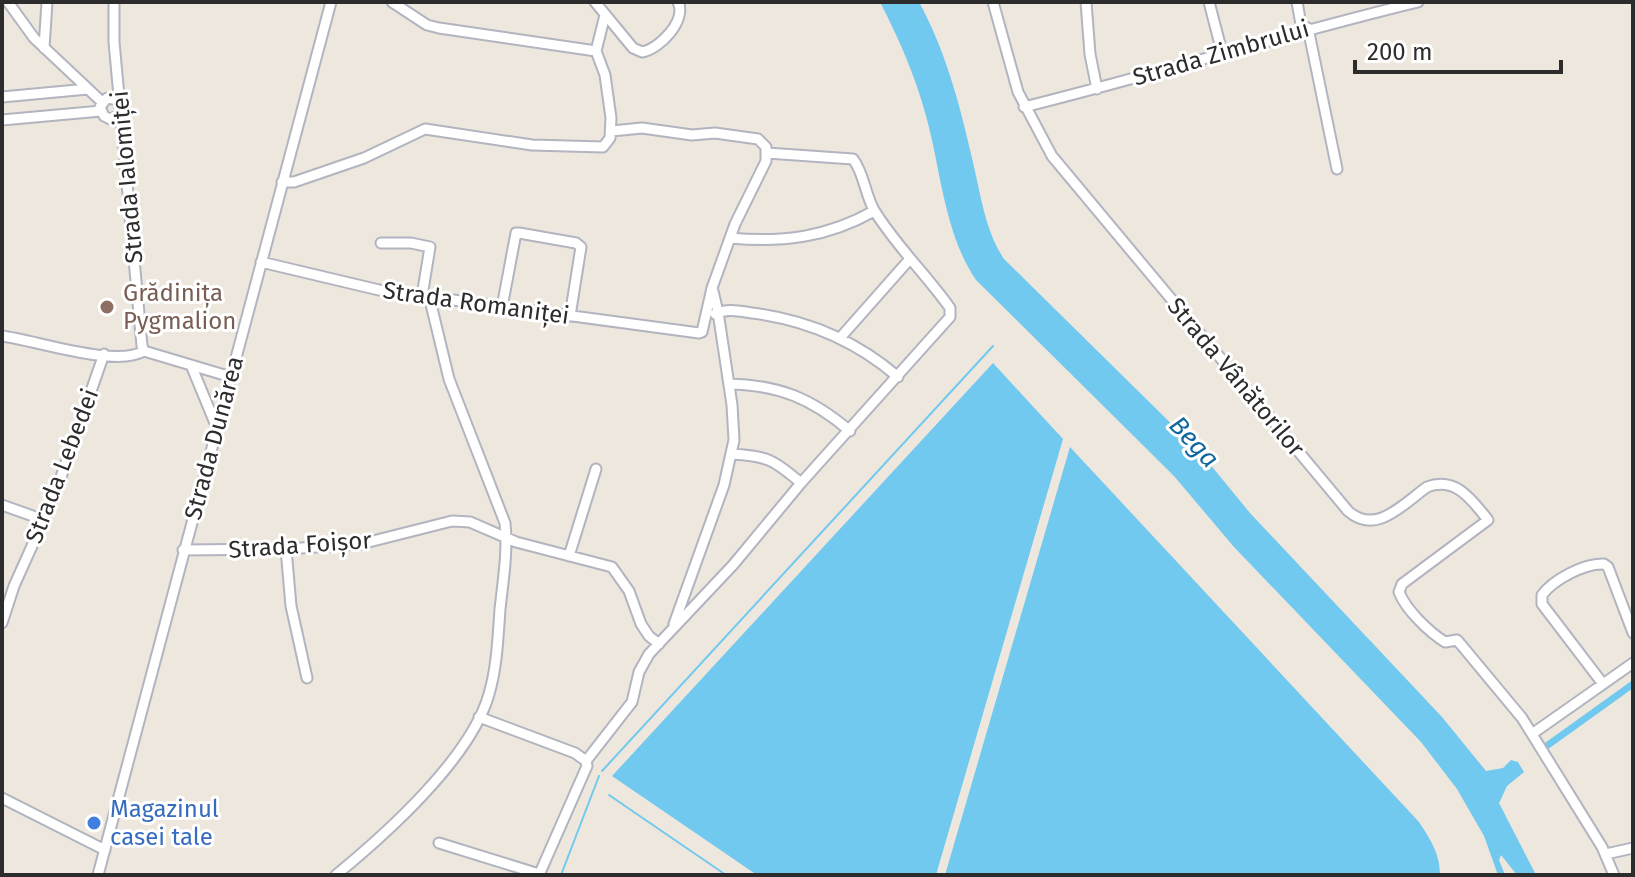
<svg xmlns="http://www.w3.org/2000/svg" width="1635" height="877" font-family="'Fira Sans',sans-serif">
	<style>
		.water { fill: #71c9ef }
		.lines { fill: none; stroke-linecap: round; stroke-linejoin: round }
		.stream { stroke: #71c9ef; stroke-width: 2 }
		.canal { stroke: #71c9ef; stroke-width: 7 }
		.minor-casing { stroke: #b2b4bf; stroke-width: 13 }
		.minor { stroke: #fff; stroke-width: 9 }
		.education-dot { fill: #8d6e63; stroke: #fff; stroke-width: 3 }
		.shop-dot { fill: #3f7fe0; stroke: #fff; stroke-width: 3 }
		.labels { text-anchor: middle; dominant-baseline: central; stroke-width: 6; stroke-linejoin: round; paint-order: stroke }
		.street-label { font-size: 24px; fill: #2c2c2c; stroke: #fff }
		.education-label { font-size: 24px; fill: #785e54; stroke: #fff; text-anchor: start }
		.shop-label { font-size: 24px; fill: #366cbe; stroke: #fff; text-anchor: start }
		.water-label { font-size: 26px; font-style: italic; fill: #0d679e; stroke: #fff }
	</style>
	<rect width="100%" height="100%" fill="#ede7de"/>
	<path class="water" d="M880,2H919C945,50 959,101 971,154C980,189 984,229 1004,259L1200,452L1250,513L1442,717L1486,771L1503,768L1511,760L1518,762L1524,772L1507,786L1499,803L1536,875H1517L1501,855L1499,860L1505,875H1498L1484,836L1457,789L1421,742L1234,547L1174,476L976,280C944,233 941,169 926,116C915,75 899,39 880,2Z
		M993,363L1063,439L936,875H757L612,776Z
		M1070,447L1419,822C1430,839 1440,853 1440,875H945Z"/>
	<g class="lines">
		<path class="stream" d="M602,771L993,346
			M609,795L726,875
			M2,873L5,875
			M561,875L599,776"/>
		<path class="canal" d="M1548,745L1633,684"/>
		<g class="minor-casing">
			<path id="minor" d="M8,2L34,38L102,102
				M114,2V42L142,346L144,351
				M392,2L427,25L439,28L596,51
				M595,2L633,48L642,52C660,49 687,20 678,2
				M993,2L1018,92L1052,156L1348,511C1376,536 1403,504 1427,487C1456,476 1472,500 1488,520L1402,584L1399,592C1406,610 1429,632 1445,642L1457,640L1463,647L1522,718L1602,847L1614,875
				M1086,2L1090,54L1097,89
				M1209,2L1222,52
				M1297,2L1302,30
				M1308,28L1337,169
				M44,48L47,2
				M2,97L88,89
				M119,100L107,98L100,107L104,116L110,119L120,115
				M1024,107C1156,74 1286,34 1418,2
				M2,120L101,111
				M282,182H294L364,158L425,129L532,145L603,147L610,138L611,118L605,75L596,51L605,15
				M730,238C783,243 828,237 874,211
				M381,243H411L430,247L422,296
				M261,262L379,290L699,333L702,332L712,288L735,224L766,161V147L758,139L715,133L692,135L642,128L612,131
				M502,307L516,233H519L576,243L581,247L570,316
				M715,314C727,308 739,311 752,313C808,320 855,340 898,377
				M2,336C35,340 116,368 144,351L231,377
				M840,338L909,260
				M191,365L217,428
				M729,384C779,385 811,398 850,431
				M732,454C768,456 774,460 801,483
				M2,505L44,520
				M286,549L291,606L307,678
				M183,550L286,549L361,544L452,521L470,522L516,542L612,567L629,591L641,624L649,636L659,644
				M569,556L596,469
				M2,623L14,586L54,497L104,354
				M674,624L724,485L734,440L732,405L718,312L713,291
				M1603,684L1542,604V595C1553,580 1584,563 1604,564L1608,567L1633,633
				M479,717L575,753L586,761L587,766L539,875
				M1532,734L1633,663
				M586,761L632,702L639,672L649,654L733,565L801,483L950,317V308C926,274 896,246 874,210C865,194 864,173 853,159L767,153
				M2,798L105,850
				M439,843L539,874
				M1606,854L1633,848
				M98,875L331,2
				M336,875C386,834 471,758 489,694C497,667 498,637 500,609C503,581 508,552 505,523L449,379L429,296"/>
		</g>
		<use href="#minor" class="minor"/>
	</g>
	<circle class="education-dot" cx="107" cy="307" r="8"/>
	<circle class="shop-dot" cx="94" cy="823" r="8"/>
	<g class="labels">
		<g class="street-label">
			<text transform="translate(1221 53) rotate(-16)">Strada Zimbrului</text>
			<text transform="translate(127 177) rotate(-95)">Strada Ialomiței</text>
			<text transform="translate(476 303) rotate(8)">Strada Romaniței</text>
			<text transform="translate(1236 377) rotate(50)">Strada Vânătorilor</text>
			<text transform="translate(214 438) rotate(-75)">Strada Dunărea</text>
			<text transform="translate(62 466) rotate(-69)">Strada Lebedei</text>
			<text transform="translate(300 545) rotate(-4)">Strada Foișor</text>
		</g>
		<g class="education-label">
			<text x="123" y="293">Grădinița<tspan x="123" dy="28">Pygmalion</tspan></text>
		</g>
		<g class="shop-label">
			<text x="110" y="809">Magazinul<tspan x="110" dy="28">casei tale</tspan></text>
		</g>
		<g class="water-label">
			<text transform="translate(1194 442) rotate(47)">Bega</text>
		</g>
	</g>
	<rect width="1635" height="877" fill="none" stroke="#2c2c2c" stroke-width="8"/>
	<path d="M1355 60v12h206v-12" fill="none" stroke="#2c2c2c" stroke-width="4"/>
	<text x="1367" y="60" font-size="24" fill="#2c2c2c" stroke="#ffffff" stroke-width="6" paint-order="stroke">200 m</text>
</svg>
